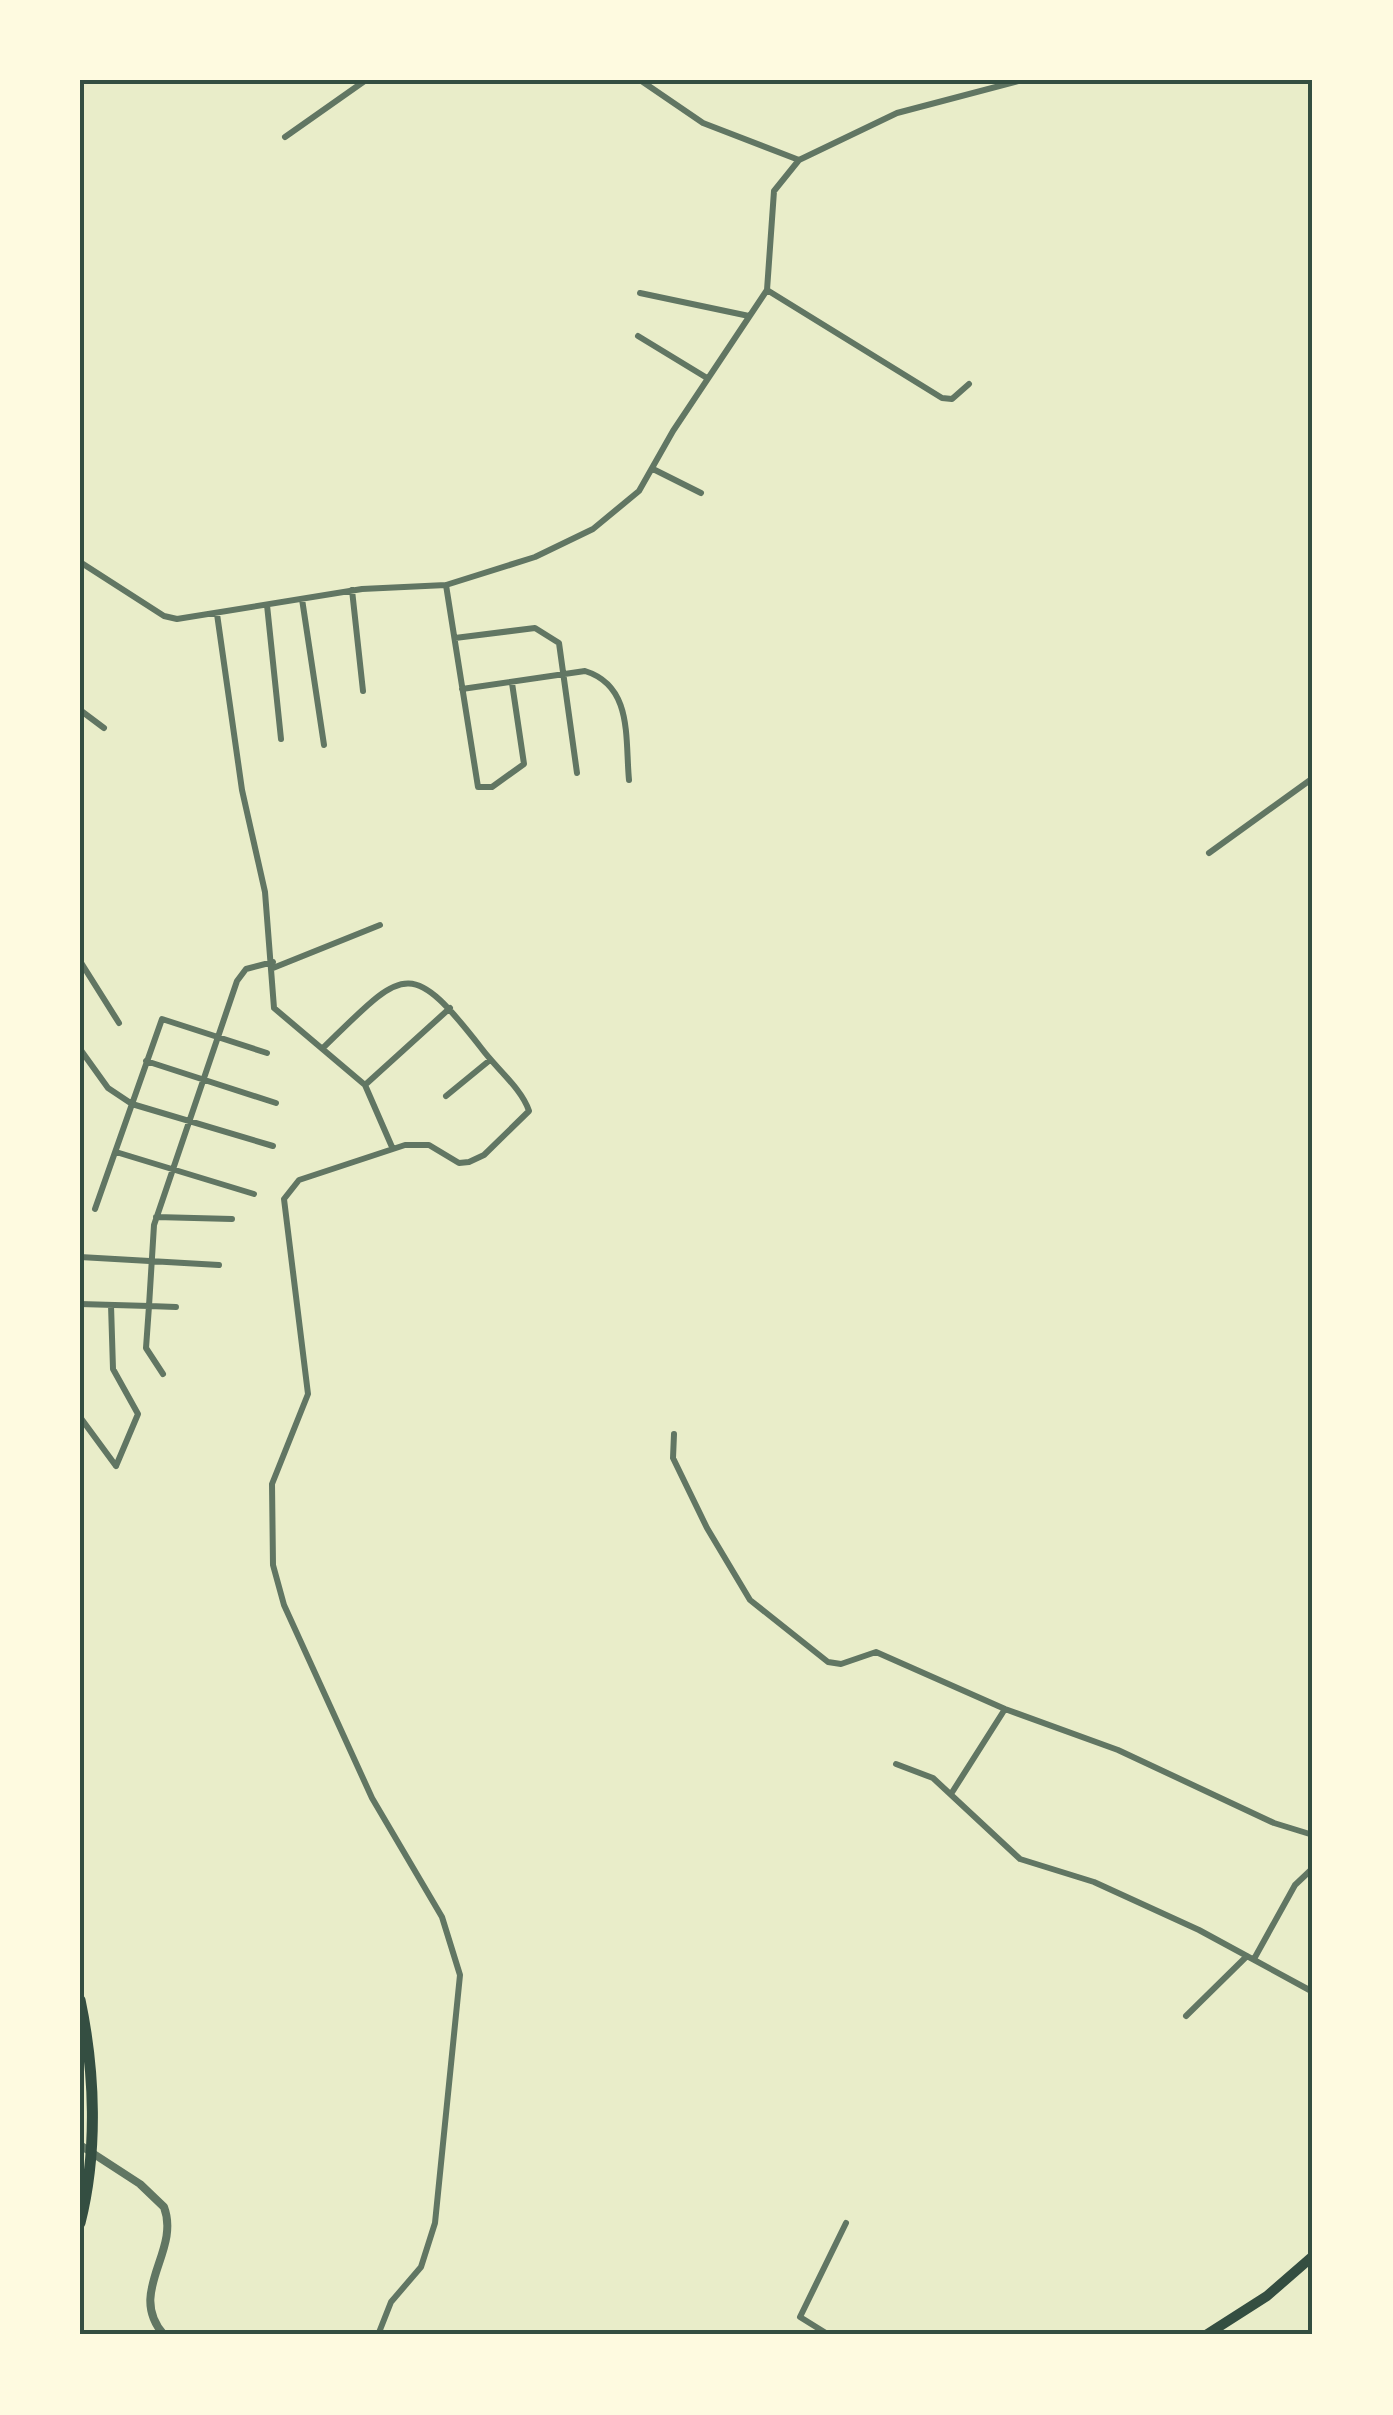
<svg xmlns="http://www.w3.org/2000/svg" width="1393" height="2415" font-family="Mulish,sans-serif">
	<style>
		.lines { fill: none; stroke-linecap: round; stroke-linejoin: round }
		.minor { stroke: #617663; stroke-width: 6 }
		.tertiary { stroke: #617663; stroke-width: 8 }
		.trunk { stroke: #344e41; stroke-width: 10 }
		.motorway { stroke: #344e41; stroke-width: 11 }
		.neatline { fill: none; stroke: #344e41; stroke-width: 4 }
	</style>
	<rect width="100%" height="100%" fill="#e9edc9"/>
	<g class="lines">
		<path class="minor" d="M640,80L703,123L799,160
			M285,137L366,80
			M767,290L942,398L952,399L969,384
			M640,293L749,316
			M638,336L707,378
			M653,469L701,493
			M80,562L164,616L177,619L362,589L446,585L535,557L593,529L639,491L673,431L767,290L774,191L799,160L897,113L1022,80
			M446,585L478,787H492L524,764L512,683
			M352,590L363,691
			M302,599L324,745
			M267,605L281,739
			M217,614L242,790L265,892L274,1008L365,1085L392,1147
			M455,638L535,628L559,643L577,773
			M462,689L585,671C633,686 625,738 629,780
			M80,710L104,728
			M1209,853L1313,778
			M80,961L119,1023
			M273,968L380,925
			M323,1048C404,969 409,955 482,1049C496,1068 522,1089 529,1111L484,1155L469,1162L459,1163L429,1145H405L299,1180L284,1199L308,1394L272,1484L273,1565L284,1605L372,1798L442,1917L460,1975L435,2223L421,2267L391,2302L378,2335
			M80,1049L108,1088L132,1104L273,1146
			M146,1061L276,1103
			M365,1085L450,1008
			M446,1096L490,1060
			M116,1152L254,1194
			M95,1209L162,1019L267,1053
			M156,1217L232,1219
			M80,1257L219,1265
			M80,1304L149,1306L154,1225L237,981L246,969L273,962
			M111,1305L113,1369L138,1414L116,1466
			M163,1374L146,1348L149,1306L176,1307
			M80,1417L116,1466
			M674,1434L673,1458L707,1528L750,1600L828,1662L841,1664L876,1652L1005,1709L1118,1750L1274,1823L1313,1835
			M896,1764L933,1778L1020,1859L1094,1882L1199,1930L1313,1992
			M951,1794L1005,1709
			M1254,1959L1295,1885L1313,1868
			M1186,2016L1247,1956
			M829,2335L800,2317L846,2223"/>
		<path class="tertiary" d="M80,2145L140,2184L164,2207C181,2252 126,2292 164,2335"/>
		<path class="trunk" d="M1206,2335L1267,2296L1313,2256"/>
		<path class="motorway" d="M80,2000C95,2071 98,2152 80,2223"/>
	</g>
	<rect width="1393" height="2415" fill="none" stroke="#fefae0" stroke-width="165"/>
	<rect x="82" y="82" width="1228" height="2250" class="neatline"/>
</svg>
